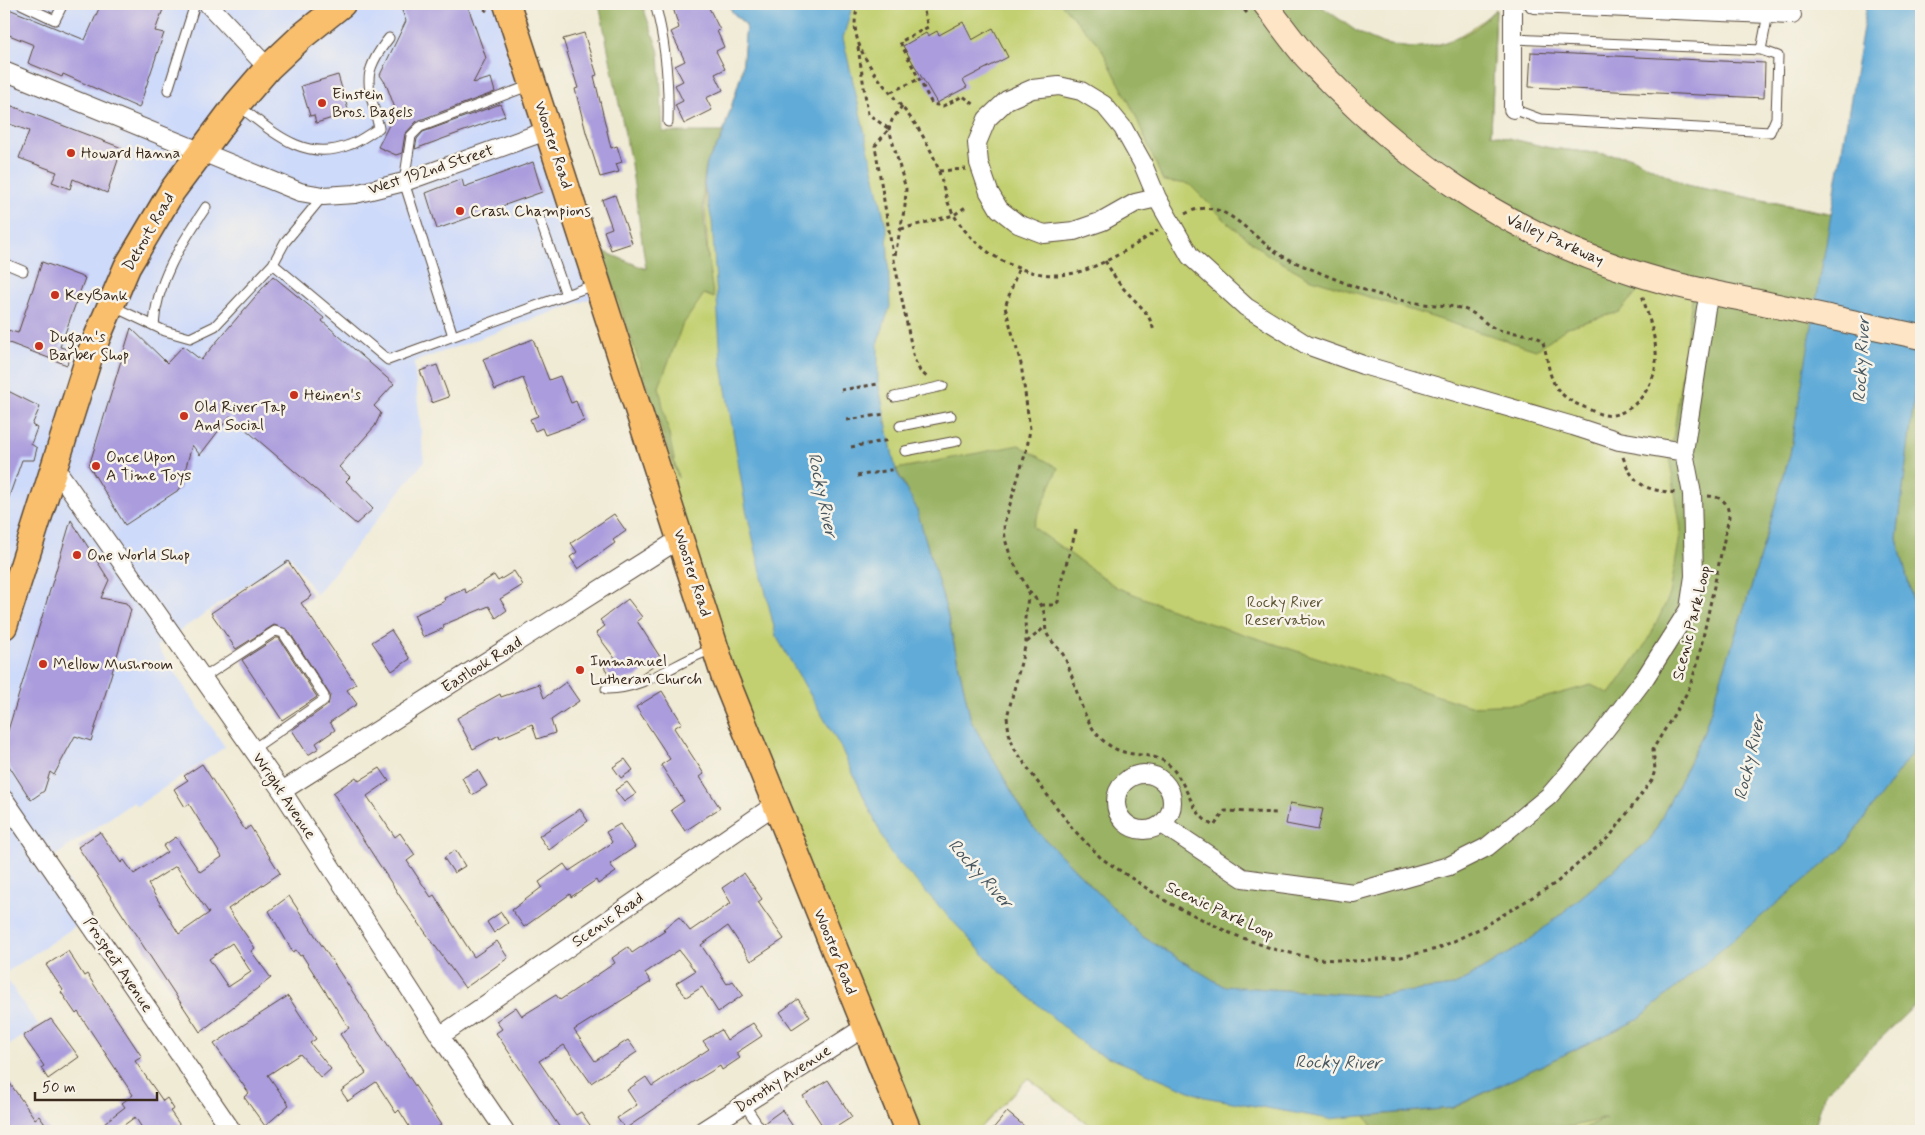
<svg xmlns="http://www.w3.org/2000/svg" width="1925" height="1135" font-family="Mynerve,sans-serif">
	<style>
		.built { fill: #cedafa }
		.green { fill: #c3d071; stroke: #7f7d48 }
		.forest { fill: #9ab263; stroke: #6a6e40 }
		.water { fill: #60abd8; stroke: #4e6a7b }
		.building { fill: #ab9ddd; fill-rule: evenodd }
		.lines { fill: none; stroke-linecap: round; stroke-linejoin: round }
		.lane-casing { stroke: #564739; stroke-width: 11 }
		.street-casing { stroke: #564739; stroke-width: 20 }
		.secondary-casing { stroke: #564739; stroke-width: 26 }
		.primary-casing { stroke: #564739; stroke-width: 29 }
		.path { stroke: #564739; stroke-width: 3; stroke-dasharray: 4 4; stroke-linecap: butt }
		.lane { stroke: #fff; stroke-width: 9 }
		.street { stroke: #fff; stroke-width: 18 }
		.secondary { stroke: #fde5c5; stroke-width: 24 }
		.primary { stroke: #f9bf6d; stroke-width: 26 }
		.poi-dot { fill: #c8321e; stroke: #f7f3e8; stroke-width: 2 }
		.labels { text-anchor: middle; dominant-baseline: central; stroke-width: 5; stroke-linejoin: round; paint-order: stroke }
		.poi-label { font-size: 16px; fill: #3b2a1e; stroke: #f7f3e8; text-anchor: start }
		.street-label { font-size: 16px; fill: #3b2a1e; stroke: #f7f3e8 }
		.park-label { font-size: 16px; fill: #5d5433; stroke: #f7f3e8 }
		.water-label { font-size: 18px; font-style: italic; fill: #48575f; stroke: #f7f3e8 }
	</style>
	<rect width="100%" height="100%" fill="#f7f3e8"/>
	<filter id="ink" filterUnits="userSpaceOnUse"><feTurbulence type="fractalNoise" baseFrequency=".02" numOctaves="2"/><feDisplacementMap in="SourceGraphic" scale="10" xChannelSelector="R" yChannelSelector="G"/><feConvolveMatrix kernelMatrix="1 2 1 2 8 2 1 2 1" color-interpolation-filters="sRGB"/></filter>
	<filter id="wash" filterUnits="userSpaceOnUse"><feTurbulence type="fractalNoise" baseFrequency=".0096" numOctaves="4" result="noise"/><feDisplacementMap in="SourceGraphic" scale="20" xChannelSelector="R" yChannelSelector="G"/><feGaussianBlur stdDeviation="1.12" result="paint"/><feColorMatrix in="noise" values="0 0 0 0 0 0 0 0 0 0 0 0 0 0 0 0 0 1.4 0 .05"/><feComposite in="paint" operator="in"/></filter>
	<g filter="url(#wash)">
		<rect width="100%" height="100%" fill="#f0ebd5"/>
		<path class="built" d="M4,4H496L595,297L414,362L424,462L316,595L290,556L157,646L225,747L137,806L133,802L52,858L91,916L4,974Z
			M4,975L38,1025L4,1049Z"/>
		<path class="green" d="M728,4H1318C1331,14 1344,26 1359,33C1412,61 1455,47 1496,9L1491,134L1550,148L1631,157L1686,185L1885,224L1921,300V945L1662,1095L1578,1131H1097L1028,1078L977,1131H916L730,698L588,245L713,297L709,271L704,184L707,162L721,140L742,72L746,25L733,13Z"/>
		<path class="forest" d="M599,4H642L659,52L663,132H724C720,144 711,152 707,163C698,189 708,268 714,298L704,294L682,326L659,387L678,478L602,251L646,269L631,164Z
			M1061,4H1318L1359,33L1384,44L1411,48L1438,45L1464,35L1476,28L1496,9L1491,134L1550,148L1631,157L1686,185L1835,215L1790,454L1752,584L1703,734L1651,839L1526,943L1454,986L1374,996L1223,986L1140,935L1031,825L971,721L947,612L916,508L896,469L1019,445L1058,468L1033,527L1116,587L1196,619L1470,706L1521,704L1591,685L1610,694L1649,639L1670,594L1681,530L1670,462L1694,284L1653,274L1619,312L1568,327L1536,350L1309,278L1267,254L1228,223L1189,184L1163,181L1134,112L1100,46Z
			M1921,338V633L1897,539Z
			M1921,717V999L1824,1094L1814,1131H1578L1606,1118L1570,1127L1521,1126L1502,1131H1375L1365,1116L1453,1108L1637,1020L1697,968L1912,753Z"/>
		<path class="water" d="M728,4H853L843,38L887,230L890,307L878,342V382L896,471L916,507L947,612L971,721L1031,825L1140,935L1223,986L1374,996L1454,986L1526,943L1651,839L1703,734L1752,584L1790,454L1867,4H1921V342L1897,538L1921,633V717L1912,753L1842,849L1637,1020L1452,1108L1329,1119L1204,1097L1089,1049L997,969L890,853L841,748L776,636L746,509L721,360L712,222L704,184L707,162L721,140L742,72L746,25L733,13Z"/>
		<g id="blocks">
			<path class="building" d="M101,4H165L155,31L164,33L139,108L63,74L62,77L28,63L34,45L4,33V7L85,40Z
				M414,4H467L486,58L473,83L491,78L495,92L417,121L405,134L402,153L396,155L378,147L396,111L386,84L380,75L406,21L401,8Z
				M672,4H707L720,30L717,31L724,47L716,51L725,69L715,74L723,90L706,98L712,110L684,124L675,105L683,101L675,85L683,81L675,66L685,61L671,32L679,28Z
				M963,22L972,40L993,28L1008,57L963,80L967,87L937,103L903,46L926,33L928,36L937,31L939,35Z
				M584,33L597,75L594,76L611,148L617,146L622,162L616,164L619,172L600,177L586,132L575,89L578,88L563,39Z
				M1531,52L1765,63L1764,98L1529,87Z
				M338,75L349,113L316,123L314,115L310,116L301,86Z
				M4,103L122,148L107,193L73,179L70,189L52,182L57,172L19,158L29,131L4,122Z
				M500,104L505,116L415,149L417,139L423,132Z
				M533,162L542,192L437,229L426,193L462,179L464,187Z
				M615,195L632,243L611,250L604,231L612,228L602,200Z
				M42,262L85,278L60,347L71,350L67,365L4,341V329L18,333Z
				M273,276L324,318L322,321L394,384L374,406L381,413L375,426L339,467L350,477L346,481L373,509L356,524L230,416L200,455L192,445L180,489L125,525L89,466L131,328L167,363L183,346L201,360Z
				M533,339L549,380L560,376L571,403L576,401L584,421L545,435L542,428L535,431L530,419L538,416L523,378L495,390L483,359Z
				M437,365L449,397L432,403L420,371Z
				M4,389L40,407L32,425L37,428L31,444L37,448L34,460H22L6,505H4Z
				M614,514L626,531L613,540L615,543L578,569L570,557L577,552L571,543Z
				M71,520L109,580L101,598L126,603L131,610L91,741L75,736L54,775L50,772L44,791L31,800L4,758V744Z
				M288,561L312,596L301,603L356,684L347,690L357,704L330,722L335,730L316,743L319,748L308,755L292,730L328,705L330,695L288,630L274,625L236,649L211,613Z
				M514,571L523,585L500,599L507,610L496,618L489,606L443,625L444,628L423,637L414,615L445,601L444,598L465,589L466,593L494,575L498,581Z
				M628,599L642,617L637,621L662,660L636,677L614,682L604,667L616,660L596,633L605,626L600,620Z
				M391,630L410,659L392,671L372,642Z
				M276,638H279L317,697L282,720L242,660Z
				M566,682L579,701L551,720L555,733L537,739L532,724L500,738L499,735L473,749L457,718L500,694L501,697L539,684L544,698Z
				M662,691L682,723L674,728L704,774L700,777L720,808L685,831L671,810L684,801L661,765L670,759L636,707Z
				M625,759L633,770L621,778L613,767Z
				M202,764L245,830L250,826L280,873L228,909L255,948L251,951L271,978L200,1032L78,847L100,832L121,863L124,860L134,874L167,852L163,846L176,837L200,872L222,857L189,804L185,807L174,789L188,780L184,776ZM176,866L209,913L179,934L148,884ZM232,943L251,972L228,987L209,959Z
				M380,768L389,781L367,796L395,837L400,833L415,855L407,861L431,897L434,895L474,957L497,941L508,958L465,988L401,898L333,793L356,777L359,781Z
				M478,770L487,786L472,795L462,778Z
				M627,782L636,794L624,802L615,790Z
				M1290,803L1323,809L1318,830L1286,824Z
				M580,809L588,821L549,850L539,836Z
				M620,824L635,847L610,864L616,872L598,884L596,880L571,897L570,894L524,927L512,910L542,887L539,882L564,864L569,871L609,845L612,842L606,832Z
				M455,850L465,866L454,873L444,858Z
				M744,873L762,899L758,902L784,939L751,961L728,926L701,945L727,984L733,981L743,995L718,1012L702,987L686,997L676,983L695,971L679,950L645,973L651,982L574,1030L595,1061L628,1040L637,1052L591,1083L564,1045L539,1061L576,1115L581,1112L594,1131H562L496,1033L502,1029L496,1021L516,1007L522,1016L556,995L560,1000L615,963L612,958L628,947L632,953L665,931L663,929L679,917L690,931L731,903L722,888Z
				M289,896L441,1125L432,1131H412L399,1110L396,1113L376,1082L348,1101L341,1091L366,1073L340,1034L349,1028L302,955L300,956L296,950L293,952L269,911Z
				M501,912L508,923L494,933L487,922Z
				M68,951L84,976L87,974L142,1057L135,1061L163,1101L167,1098L174,1109L170,1111L184,1131H144L135,1117L116,1131H110L104,1123L125,1107L122,1103L133,1095L78,1012L76,1014L61,992L63,990L46,965Z
				M288,996L316,1039L310,1043L331,1069L321,1078L300,1054L268,1075L289,1105L265,1126L244,1097L249,1093L214,1044Z
				M798,999L810,1017L792,1029L780,1012Z
				M51,1019L79,1057L48,1079L41,1068L44,1066L23,1036Z
				M753,1023L762,1036L736,1053L740,1058L722,1070L720,1066L692,1083L625,1129L617,1118L637,1105L627,1090L646,1077L652,1086L709,1049L703,1041L721,1030L727,1040Z
				M4,1075L35,1119L39,1116L50,1131H10L4,1123Z
				M828,1080L852,1117L830,1131H826L803,1096Z
				M782,1110L796,1131H768L764,1123Z
				M1007,1112L1030,1131H991Z"/>
		</g>
	</g>
	<g filter="url(#ink)">
		<use href="#blocks" fill-opacity="0" stroke="#564739" stroke-width="1"/>
		<g class="lines">
			<g class="lane-casing">
				<path id="lane" d="M21,4L55,20L63,4
					M655,4C666,43 669,81 668,122
					M1761,50L1768,14
					M168,90L195,4
					M239,106C273,132 304,163 349,145C359,142 370,133 379,128C369,84 359,76 389,38
					M1513,109L1540,119L1770,132L1776,118L1778,56L1761,50L1513,39
					M539,217L566,295
					M4,263L23,271
					M273,264L388,360L596,284
					M112,306L165,331L190,338L215,326L231,309L273,264L285,242L323,196
					M154,326C156,281 182,243 206,207
					M453,336L404,182L411,136L420,127L531,85
					M894,397L943,386
					M900,426L951,416
					M905,451L957,441
					M203,678L275,631L283,633L324,696V700L253,749
					M606,689C644,690 677,661 713,649
					M744,1104L762,1131"/>
			</g>
			<g class="street-casing">
				<path id="street" d="M208,4L268,68
					M1534,4L1792,15
					M4,71L300,192L323,196L355,194L404,182L549,130
					M1513,109V4
					M1157,198L1135,203L1103,221L1074,231L1044,234L1018,224L999,209L989,192L979,163L977,143L987,119L1007,100L1032,89L1059,86L1081,91L1104,105L1123,128L1142,162L1157,198L1190,256L1246,307L1307,345L1363,365L1573,426L1619,441L1684,452L1706,308L1710,292
					M54,466L282,791L440,1036L505,1131
					M1116 802a28 28 0 1 1 56 0a28 28 0 1 1-56 0Z
					M282,791L681,538
					M4,799L232,1131
					M1162,824L1243,878L1353,893L1449,866L1487,847L1549,796L1599,738L1645,678L1689,609L1694,576L1692,494L1684,452
					M440,1036L776,804
					M702,1131L865,1027"/>
			</g>
			<g class="secondary-casing">
				<path id="secondary" d="M1265,4C1279,22 1292,41 1307,58C1399,158 1505,232 1635,273C1678,287 1724,295 1768,304C1819,315 1870,326 1921,337"/>
			</g>
			<g class="primary-casing">
				<path id="primary" d="M507,4L725,678L908,1131
					M4,626L90,354L127,267L172,191L237,104L268,68L301,37L342,4"/>
			</g>
			<path class="path" d="M478,4L487,11
				M859,4C840,50 895,93 918,128C926,141 935,157 939,172C944,187 946,202 954,215C980,259 1039,288 1088,269C1113,259 1136,245 1158,230
				M922,4L928,27L900,42L932,104L943,106L963,96L975,105
				M1239,4L1247,13
				M390,6L399,8L412,4
				M858,47L868,114L889,129L875,146L893,255
				M891,92L919,79
				M902,106L892,120L889,129L906,189L905,206L894,260L914,359L920,371L928,378
				M939,171L966,169
				M1185,214C1219,195 1244,228 1269,247C1283,258 1299,264 1316,271C1348,285 1382,298 1417,303C1434,306 1453,304 1469,311C1478,315 1485,324 1494,328C1510,335 1527,331 1542,340C1548,355 1547,372 1556,387C1563,397 1573,403 1584,407C1593,411 1603,417 1613,415C1635,411 1651,389 1655,369C1660,345 1648,318 1642,294
				M901,229L954,215L967,206
				M1105,261C1111,270 1116,280 1123,288C1136,303 1150,311 1154,332
				M1018,270L1005,307L1021,364L1030,429L1027,448L1004,524L1005,539L1011,558L1029,591L1025,618L1026,643L1007,717L1009,733L1014,748L1036,780L1073,829L1101,858L1169,903L1232,934L1273,949L1317,959L1358,961L1401,957L1437,949L1481,928L1556,883L1611,835L1652,780L1655,770L1653,749L1688,691L1697,665L1729,517C1728,502 1723,497 1708,496
				M841,390L878,384
				M847,420L885,414
				M851,447L890,440
				M1623,457C1634,487 1647,490 1677,493
				M857,476L896,469
				M1029,591C1035,598 1043,606 1045,616C1046,621 1045,626 1046,631C1049,641 1059,647 1064,656C1076,681 1078,709 1096,733C1123,766 1150,746 1170,766C1189,785 1190,814 1214,826L1225,811L1279,813
				M1041,605H1053L1058,602L1061,582L1077,527
				M1027,642L1045,627"/>
			<use href="#lane" class="lane"/>
			<use href="#street" class="street"/>
			<use href="#secondary" class="secondary"/>
			<use href="#primary" class="primary"/>
		</g>
	</g>
	<g class="poi-dot">
		<circle cx="322" cy="103" r="5"/>
		<circle cx="71" cy="153" r="5"/>
		<circle cx="460" cy="211" r="5"/>
		<circle cx="55" cy="295" r="5"/>
		<circle cx="39" cy="346" r="5"/>
		<circle cx="294" cy="395" r="5"/>
		<circle cx="184" cy="416" r="5"/>
		<circle cx="96" cy="466" r="5"/>
		<circle cx="77" cy="555" r="5"/>
		<circle cx="43" cy="664" r="5"/>
		<circle cx="580" cy="670" r="5"/>
	</g>
	<g class="labels">
		<g class="poi-label">
			<text x="332" y="94">Einstein<tspan x="332" dy="18">Bros. Bagels</tspan></text>
			<text x="81" y="153">Howard Hanna</text>
			<text x="470" y="211">Crash Champions</text>
			<text x="65" y="295">KeyBank</text>
			<text x="49" y="337">Dugan's<tspan x="49" dy="18">Barber Shop</tspan></text>
			<text x="304" y="395">Heinen's</text>
			<text x="194" y="407">Old River Tap<tspan x="194" dy="18">And Social</tspan></text>
			<text x="106" y="457">Once Upon<tspan x="106" dy="18">A Time Toys</tspan></text>
			<text x="87" y="555">One World Shop</text>
			<text x="590" y="661">Immanuel<tspan x="590" dy="18">Lutheran Church</tspan></text>
			<text x="53" y="664">Mellow Mushroom</text>
		</g>
		<g class="street-label">
			<text transform="translate(553 145) rotate(72)">Wooster Road</text>
			<text transform="translate(431 170) rotate(-18)">West 192nd Street</text>
			<text transform="translate(149 232) rotate(-60)">Detroit Road</text>
			<text transform="translate(1555 240) rotate(24)">Valley Parkway</text>
			<text transform="translate(692 573) rotate(72)">Wooster Road</text>
			<text transform="translate(1692 623) rotate(-76)">Scenic Park Loop</text>
			<text transform="translate(482 665) rotate(-32)">Eastlook Road</text>
			<text transform="translate(284 796) rotate(56)">Wright Avenue</text>
			<text transform="translate(1220 911) rotate(25)">Scenic Park Loop</text>
			<text transform="translate(608 920) rotate(-35)">Scenic Road</text>
			<text transform="translate(835 952) rotate(68)">Wooster Road</text>
			<text transform="translate(118 965) rotate(56)">Prospect Avenue</text>
			<text transform="translate(783 1079) rotate(-33)">Dorothy Avenue</text>
		</g>
		<g class="park-label">
			<text x="1285" y="602">Rocky River<tspan x="1285" dy="18">Reservation</tspan></text>
		</g>
		<g class="water-label">
			<text transform="translate(1862 360) rotate(-87)">Rocky River</text>
			<text transform="translate(822 495) rotate(78)">Rocky River</text>
			<text transform="translate(1750 758) rotate(-77)">Rocky River</text>
			<text transform="translate(980 874) rotate(48)">Rocky River</text>
			<text transform="translate(1338 1063) rotate(1)">Rocky River</text>
		</g>
	</g>
	<rect width="1925" height="1135" fill="none" stroke="#f7f3e8" stroke-width="20"/>
	<path d="M35 1092v8h122v-8" fill="none" stroke="#3b2a1e" stroke-width="2.5"/>
	<text x="42" y="1092" font-size="15" fill="#3b2a1e" stroke="#f7f3e8" stroke-width="4" paint-order="stroke">50 m</text>
</svg>
